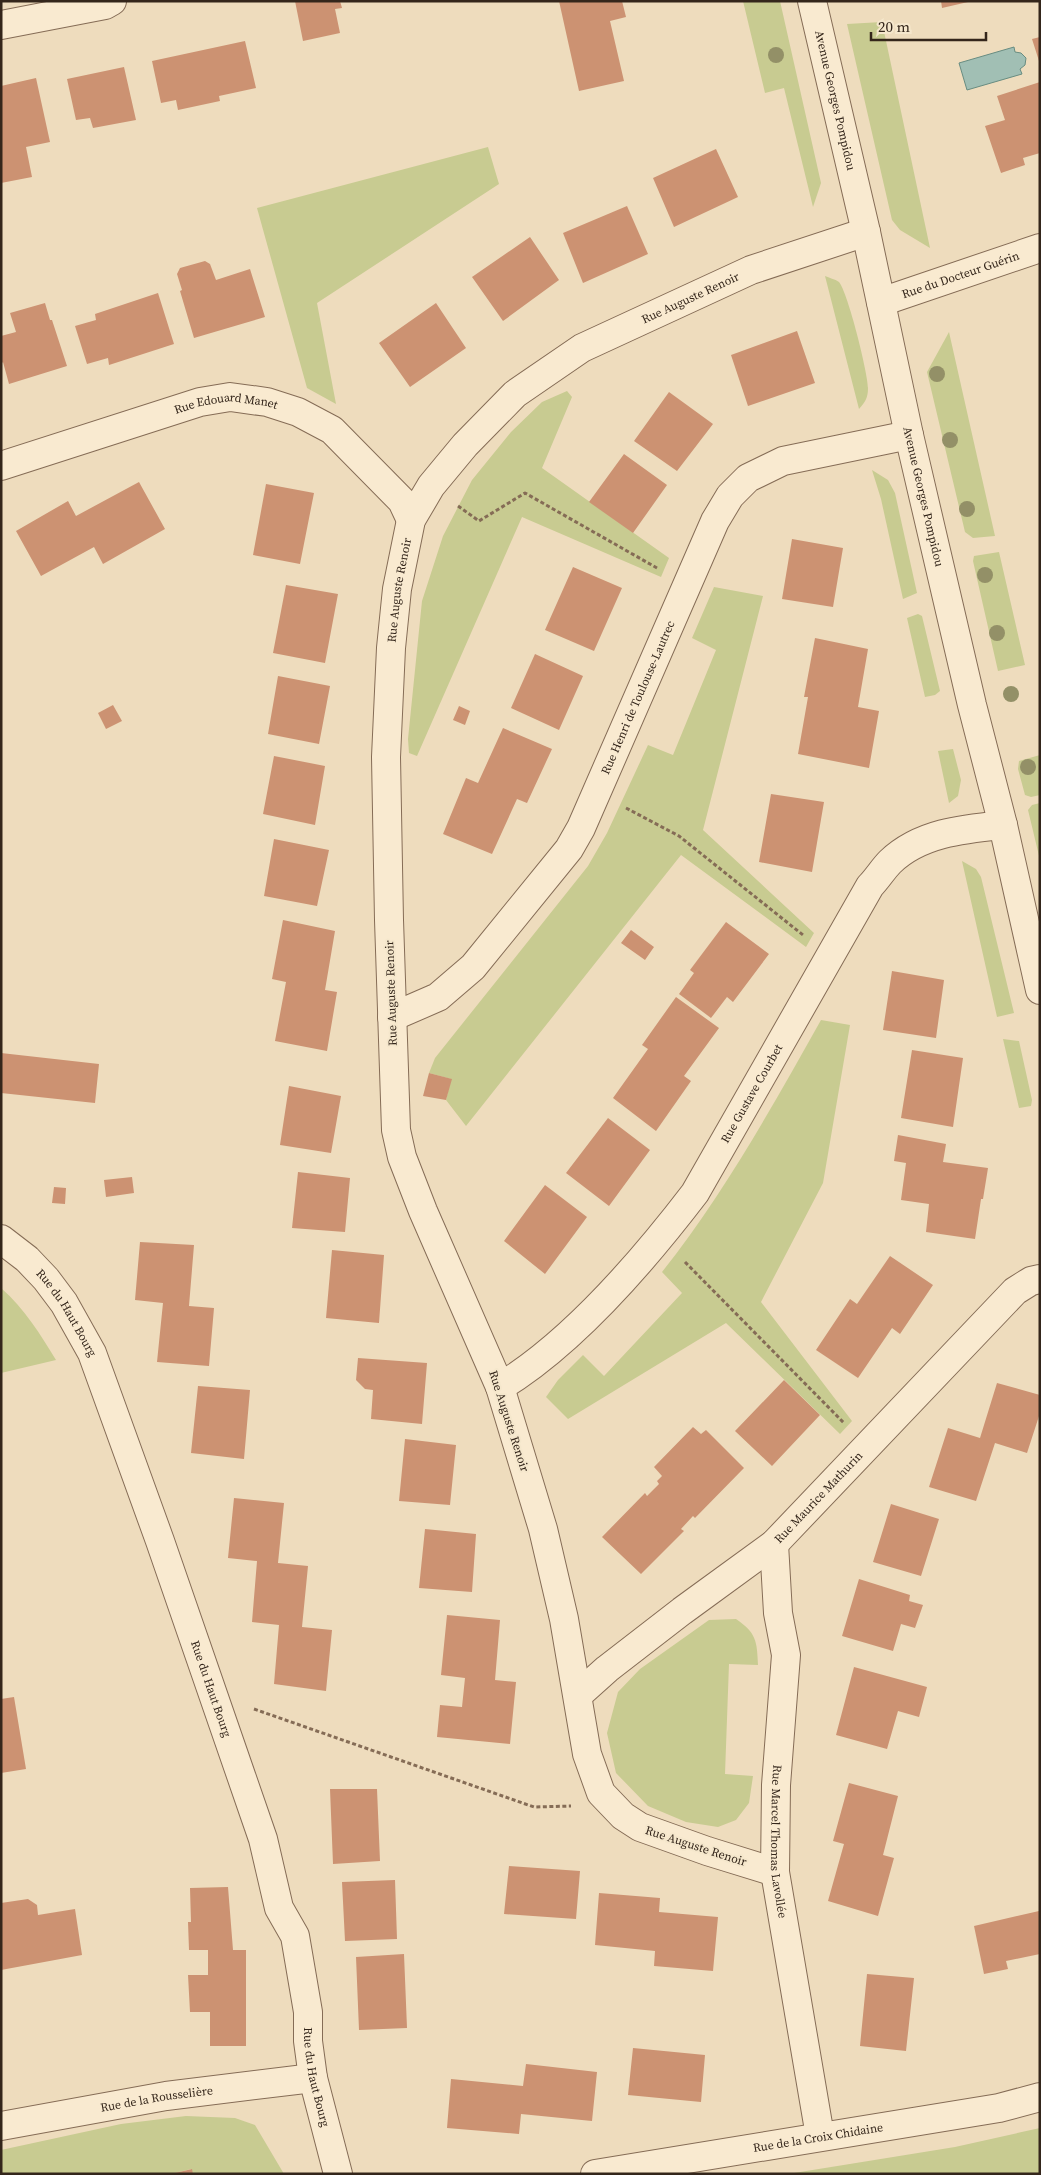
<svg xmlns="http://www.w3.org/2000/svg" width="1041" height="2175" font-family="'Source Serif 4',serif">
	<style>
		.green { fill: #c8cb91 }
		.water { fill: #a1bfb4; stroke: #688c81 }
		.building { fill: #cc9272 }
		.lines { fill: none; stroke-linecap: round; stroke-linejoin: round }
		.minor-casing { stroke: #856c56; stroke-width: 30 }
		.path { stroke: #856c56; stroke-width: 3; stroke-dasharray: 4 2.5; stroke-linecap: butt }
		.minor { stroke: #f9ead0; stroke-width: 28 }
		.tree { fill: #939067 }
		.labels { text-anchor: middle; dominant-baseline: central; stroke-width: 4; stroke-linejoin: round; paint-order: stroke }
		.street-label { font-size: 12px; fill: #34261b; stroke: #f5e7cc }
	</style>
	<rect width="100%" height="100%" fill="#eedcbd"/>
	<path class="green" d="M743,1H780L821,183L813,207L784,88L765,93Z
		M882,22L930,248L900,230L892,220L847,24Z
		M488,147L499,184L317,303L336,404L307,388L257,208Z
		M825,276C829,278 835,279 839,282C848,293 868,373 868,388C868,398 865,402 859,409Z
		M949,332L995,536L973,538L965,532L927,372Z
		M567,391L572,397L542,468L669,558L661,577L522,517L417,756L409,753L408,739L422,601L443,536L472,480L511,432L542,402Z
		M872,470L888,480L895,493L917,593L903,599L881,499Z
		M999,552L1025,665L998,671L973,561L974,556Z
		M714,587L763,596L703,830L814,933L806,947L681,855L466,1126L446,1100L451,1079L429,1073L435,1058L588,866L607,833L648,745L673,755L716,650L692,638Z
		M918,614L922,616L940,691L935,695L925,697L907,618Z
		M953,749L961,780L958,796L949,803L938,751Z
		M1040,755V795L1031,797L1025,795L1018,769L1019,761Z
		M1040,803V860L1028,810L1032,805Z
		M962,861L976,869L981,877L1014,1013L997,1017Z
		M821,1020L850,1025L823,1183L761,1302L852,1421L840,1434L726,1323L568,1419L546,1397L558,1380L583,1355L604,1376L682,1293L662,1272C724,1194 772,1107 821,1020Z
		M1003,1039L1019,1041L1032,1100L1031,1106L1019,1108Z
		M1,1288C25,1309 40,1334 56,1360L1,1373Z
		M736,1619C756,1633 757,1640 758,1665L729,1664L725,1774L753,1776L749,1803L736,1820L718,1827L686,1822L648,1806L616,1773L607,1733L618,1692L640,1669L709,1620Z
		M186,2116L235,2118L255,2125L284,2174H193L191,2169L171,2174H1V2150L121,2124Z
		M1040,2128V2174L794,2173L955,2147Z"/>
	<path class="water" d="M1014,47L1015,52L1021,53L1026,58L1025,65L1020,69L1022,74L967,90L959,63Z"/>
	<path class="building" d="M295,1H340L342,8L335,9L340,33L303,41Z
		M559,1H622L626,17L610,21L624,81L579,91Z
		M941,1H968V2L942,8Z
		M1040,37V61H1039L1032,39Z
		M245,41L256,88L219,96L220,101L178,110L176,100L161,103L152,61Z
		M124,67L136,120L93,128L90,118L76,120L67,79Z
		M36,78L50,142L26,147L32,177L1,183V86Z
		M1040,82V153L1023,158L1025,165L1001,173L985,126L1005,120L997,96Z
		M716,149L738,197L674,227L653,178Z
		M627,206L648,254L583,283L563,233Z
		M530,237L559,280L503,321L472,277Z
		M205,261L210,264L216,280L250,269L265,317L194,338L180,291L182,290L177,274L180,268Z
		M158,293L174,344L109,365L108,358L87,364L75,326L96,320L95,314Z
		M45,303L50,320H52L67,366L9,384L3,362L1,364V336L16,332L10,313Z
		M436,303L466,348L410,387L379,343Z
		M797,331L815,383L748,406L731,355Z
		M669,392L713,424L677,471L634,441Z
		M624,454L667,485L633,533L589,502Z
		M139,482L165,529L103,564L94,547L41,576L16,531L68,501L76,516Z
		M266,484L314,493L300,564L253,555Z
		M792,539L843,548L833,607L782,599Z
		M573,567L622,588L594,651L545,630Z
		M286,585L338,594L325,663L273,653Z
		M815,638L868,649L858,707L879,711L869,768L798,754L808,697H804Z
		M535,654L583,676L559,730L511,708Z
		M278,676L330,686L319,744L268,734Z
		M113,705L122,721L106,729L98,713Z
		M459,706L470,711L465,725L453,720Z
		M503,728L552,749L527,803L517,799L492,854L443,834L466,778L478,783Z
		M274,756L325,766L315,825L263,814Z
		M771,794L824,802L812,872L759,862Z
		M274,839L329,850L317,906L264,896Z
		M283,920L335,931L325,990L337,992L327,1051L275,1041L286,982L272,979Z
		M726,922L769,954L733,1002L727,997L711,1018L679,994L694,973L690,970Z
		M631,930L654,947L645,960L621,943Z
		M892,971L944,980L936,1038L883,1030Z
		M676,997L719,1028L684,1076L691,1081L656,1131L613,1098L648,1049L642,1045Z
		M912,1050L963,1058L953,1127L901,1118Z
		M1,1053L99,1064L95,1103L1,1093Z
		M429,1073L452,1079L446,1100L423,1096Z
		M289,1086L341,1096L331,1153L280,1145Z
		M608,1118L650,1150L609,1206L566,1173Z
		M898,1135L946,1144L943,1162L988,1168L983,1199H981L975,1239L926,1232L929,1204L901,1200L906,1163L894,1161Z
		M298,1172L350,1178L345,1232L292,1228Z
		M132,1177L134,1193L106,1197L104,1180Z
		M545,1185L587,1217L545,1274L504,1241Z
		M54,1187L66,1188L65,1204L52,1203Z
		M140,1242L194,1245L189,1306L214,1308L209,1366L157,1362L163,1303L135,1300Z
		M332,1250L384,1255L379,1323L326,1318Z
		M890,1256L933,1285L900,1334L892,1328L858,1378L816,1350L850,1299L857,1304Z
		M358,1358L427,1363L422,1424L371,1419L373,1390L365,1389L356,1380Z
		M784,1380L820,1415L772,1466L735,1431Z
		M997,1383L1040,1395V1413L1027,1453L995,1443L976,1501L929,1487L948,1428L980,1438Z
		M198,1386L250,1390L244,1459L191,1453Z
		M693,1427L701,1434L706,1430L744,1468L695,1518L693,1516L681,1529L684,1531L641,1574L602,1537L645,1493L647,1496L659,1484L657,1481L662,1476L654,1467Z
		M405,1439L456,1445L450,1505L399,1501Z
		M234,1498L284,1503L278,1563L308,1566L302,1627L332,1630L326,1691L274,1684L279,1625L252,1622L257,1561L228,1558Z
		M891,1504L939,1519L921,1576L873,1562Z
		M425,1529L476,1534L472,1592L419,1588Z
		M859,1579L910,1595L909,1601L923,1605L915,1628L901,1624L893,1651L842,1636Z
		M447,1615L500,1620L495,1680L516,1682L510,1744L437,1737L440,1705L462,1707L465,1678L441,1675Z
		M854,1667L927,1687L919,1717L898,1711L887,1749L836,1735Z
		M14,1697L26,1769L1,1773V1699Z
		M849,1783L898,1796L883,1855L894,1858L878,1916L828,1901L844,1844L833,1841Z
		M330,1789H377L380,1861L333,1864Z
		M509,1866L580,1871L576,1919L504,1914Z
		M395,1880L397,1939L345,1941L342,1882Z
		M228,1887L233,1950H246V2046H210V2012H190L188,1975H208V1950H189L188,1922H191L190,1888Z
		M599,1893L660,1898L659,1912L718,1917L713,1971L654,1966L655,1951L595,1945Z
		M28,1899L37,1905L38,1915L75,1909L82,1955L1,1970V1903Z
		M1039,1911L1040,1954L1006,1961L1008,1969L984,1974L974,1926Z
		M404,1954L407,2028L359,2030L356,1957Z
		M867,1974L914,1978L906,2051L860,2046Z
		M633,2048L705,2055L701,2102L628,2095Z
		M526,2064L597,2072L592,2121L521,2114L519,2134L447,2128L451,2079L523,2086Z
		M192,2169L193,2174H175V2173Z"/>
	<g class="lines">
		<g class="minor-casing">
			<g id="minor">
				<path id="s1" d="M812,1L866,232L909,435L972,705L1003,825L1040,990"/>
				<path d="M1,25L105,5L112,1"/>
				<path id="s2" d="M881,302L1040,248"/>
				<path id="s3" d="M1,466L200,402L230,397L267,402L298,412L332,430L402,501L411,520"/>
				<path id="s4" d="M392,1017L438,997L473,967L569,849L581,828L715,521L730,496L748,478L783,461L909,435"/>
				<path id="s5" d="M1,1239L27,1259L46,1279L64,1303L92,1353L160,1541L263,1839L279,1908L295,1936L308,2012V2041L313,2078L338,2174"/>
				<path id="s6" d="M500,1387C573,1343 643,1261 695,1193L870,886C877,879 883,869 890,862C920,833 963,829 1003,825"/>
				<path id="s7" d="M774,1544L778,1613L786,1655L776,1785L775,1872L820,2136"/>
				<path id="s8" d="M578,1695L607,1669L682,1611L774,1544L1015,1291L1031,1281L1040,1279"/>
				<path id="s9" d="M775,1872L707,1851L640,1827L623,1816L601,1793L587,1754L564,1619L543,1529L500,1387L423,1211L402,1157L396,1130L389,920L386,757L391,648L397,589L411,520L431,486L465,445L515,394L582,348L751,270L866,232"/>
				<path id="s10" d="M1,2126L166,2096L313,2078"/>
				<path id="s11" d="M595,2174L999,2108L1040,2097"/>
			</g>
		</g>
		<path class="path" d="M458,506L479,521L525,493L657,568
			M626,808L679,836L803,935
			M685,1262L844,1423
			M254,1709L534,1807L571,1806"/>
		<use href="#minor" class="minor"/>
	</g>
	<g class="tree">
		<circle cx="776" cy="55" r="8"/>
		<circle cx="937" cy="374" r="8"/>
		<circle cx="950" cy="440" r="8"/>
		<circle cx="967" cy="509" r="8"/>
		<circle cx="985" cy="575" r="8"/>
		<circle cx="997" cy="633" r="8"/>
		<circle cx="1011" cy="694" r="8"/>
		<circle cx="1028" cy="767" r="8"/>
	</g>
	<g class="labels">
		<g class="street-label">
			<text stroke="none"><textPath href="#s1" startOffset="102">Avenue Georges Pompidou</textPath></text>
			<text stroke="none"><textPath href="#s2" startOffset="84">Rue du Docteur Guérin</textPath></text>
			<text stroke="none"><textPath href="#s9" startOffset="1868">Rue Auguste Renoir</textPath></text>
			<text stroke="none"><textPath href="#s3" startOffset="235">Rue Edouard Manet</textPath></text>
			<text stroke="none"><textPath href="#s1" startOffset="508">Avenue Georges Pompidou</textPath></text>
			<text stroke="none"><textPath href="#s9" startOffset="1432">Rue Auguste Renoir</textPath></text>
			<text stroke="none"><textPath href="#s4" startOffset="415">Rue Henri de Toulouse-Lautrec</textPath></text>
			<text transform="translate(391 993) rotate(-92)">Rue Auguste Renoir</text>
			<text stroke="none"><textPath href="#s6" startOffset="391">Rue Gustave Courbet</textPath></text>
			<text stroke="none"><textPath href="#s5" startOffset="100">Rue du Haut Bourg</textPath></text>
			<text transform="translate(509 1421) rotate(72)">Rue Auguste Renoir</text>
			<text stroke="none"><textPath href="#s8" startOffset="312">Rue Maurice Mathurin</textPath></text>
			<text stroke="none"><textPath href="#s5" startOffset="504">Rue du Haut Bourg</textPath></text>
			<text stroke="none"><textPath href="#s7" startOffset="299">Rue Marcel Thomas Lavollée</textPath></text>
			<text transform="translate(696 1846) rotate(18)">Rue Auguste Renoir</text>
			<text stroke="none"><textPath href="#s5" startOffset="909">Rue du Haut Bourg</textPath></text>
			<text stroke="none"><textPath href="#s10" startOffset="158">Rue de la Rousselière</textPath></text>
			<text stroke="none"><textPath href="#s11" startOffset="226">Rue de la Croix Chidaine</textPath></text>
		</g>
	</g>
	<rect width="1041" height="2175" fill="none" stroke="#34261b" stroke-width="5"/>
	<path d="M871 32v8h115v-8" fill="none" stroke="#34261b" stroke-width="2.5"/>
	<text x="878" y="32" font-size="15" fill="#34261b" stroke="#f5e7cc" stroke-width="4" paint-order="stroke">20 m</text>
</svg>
